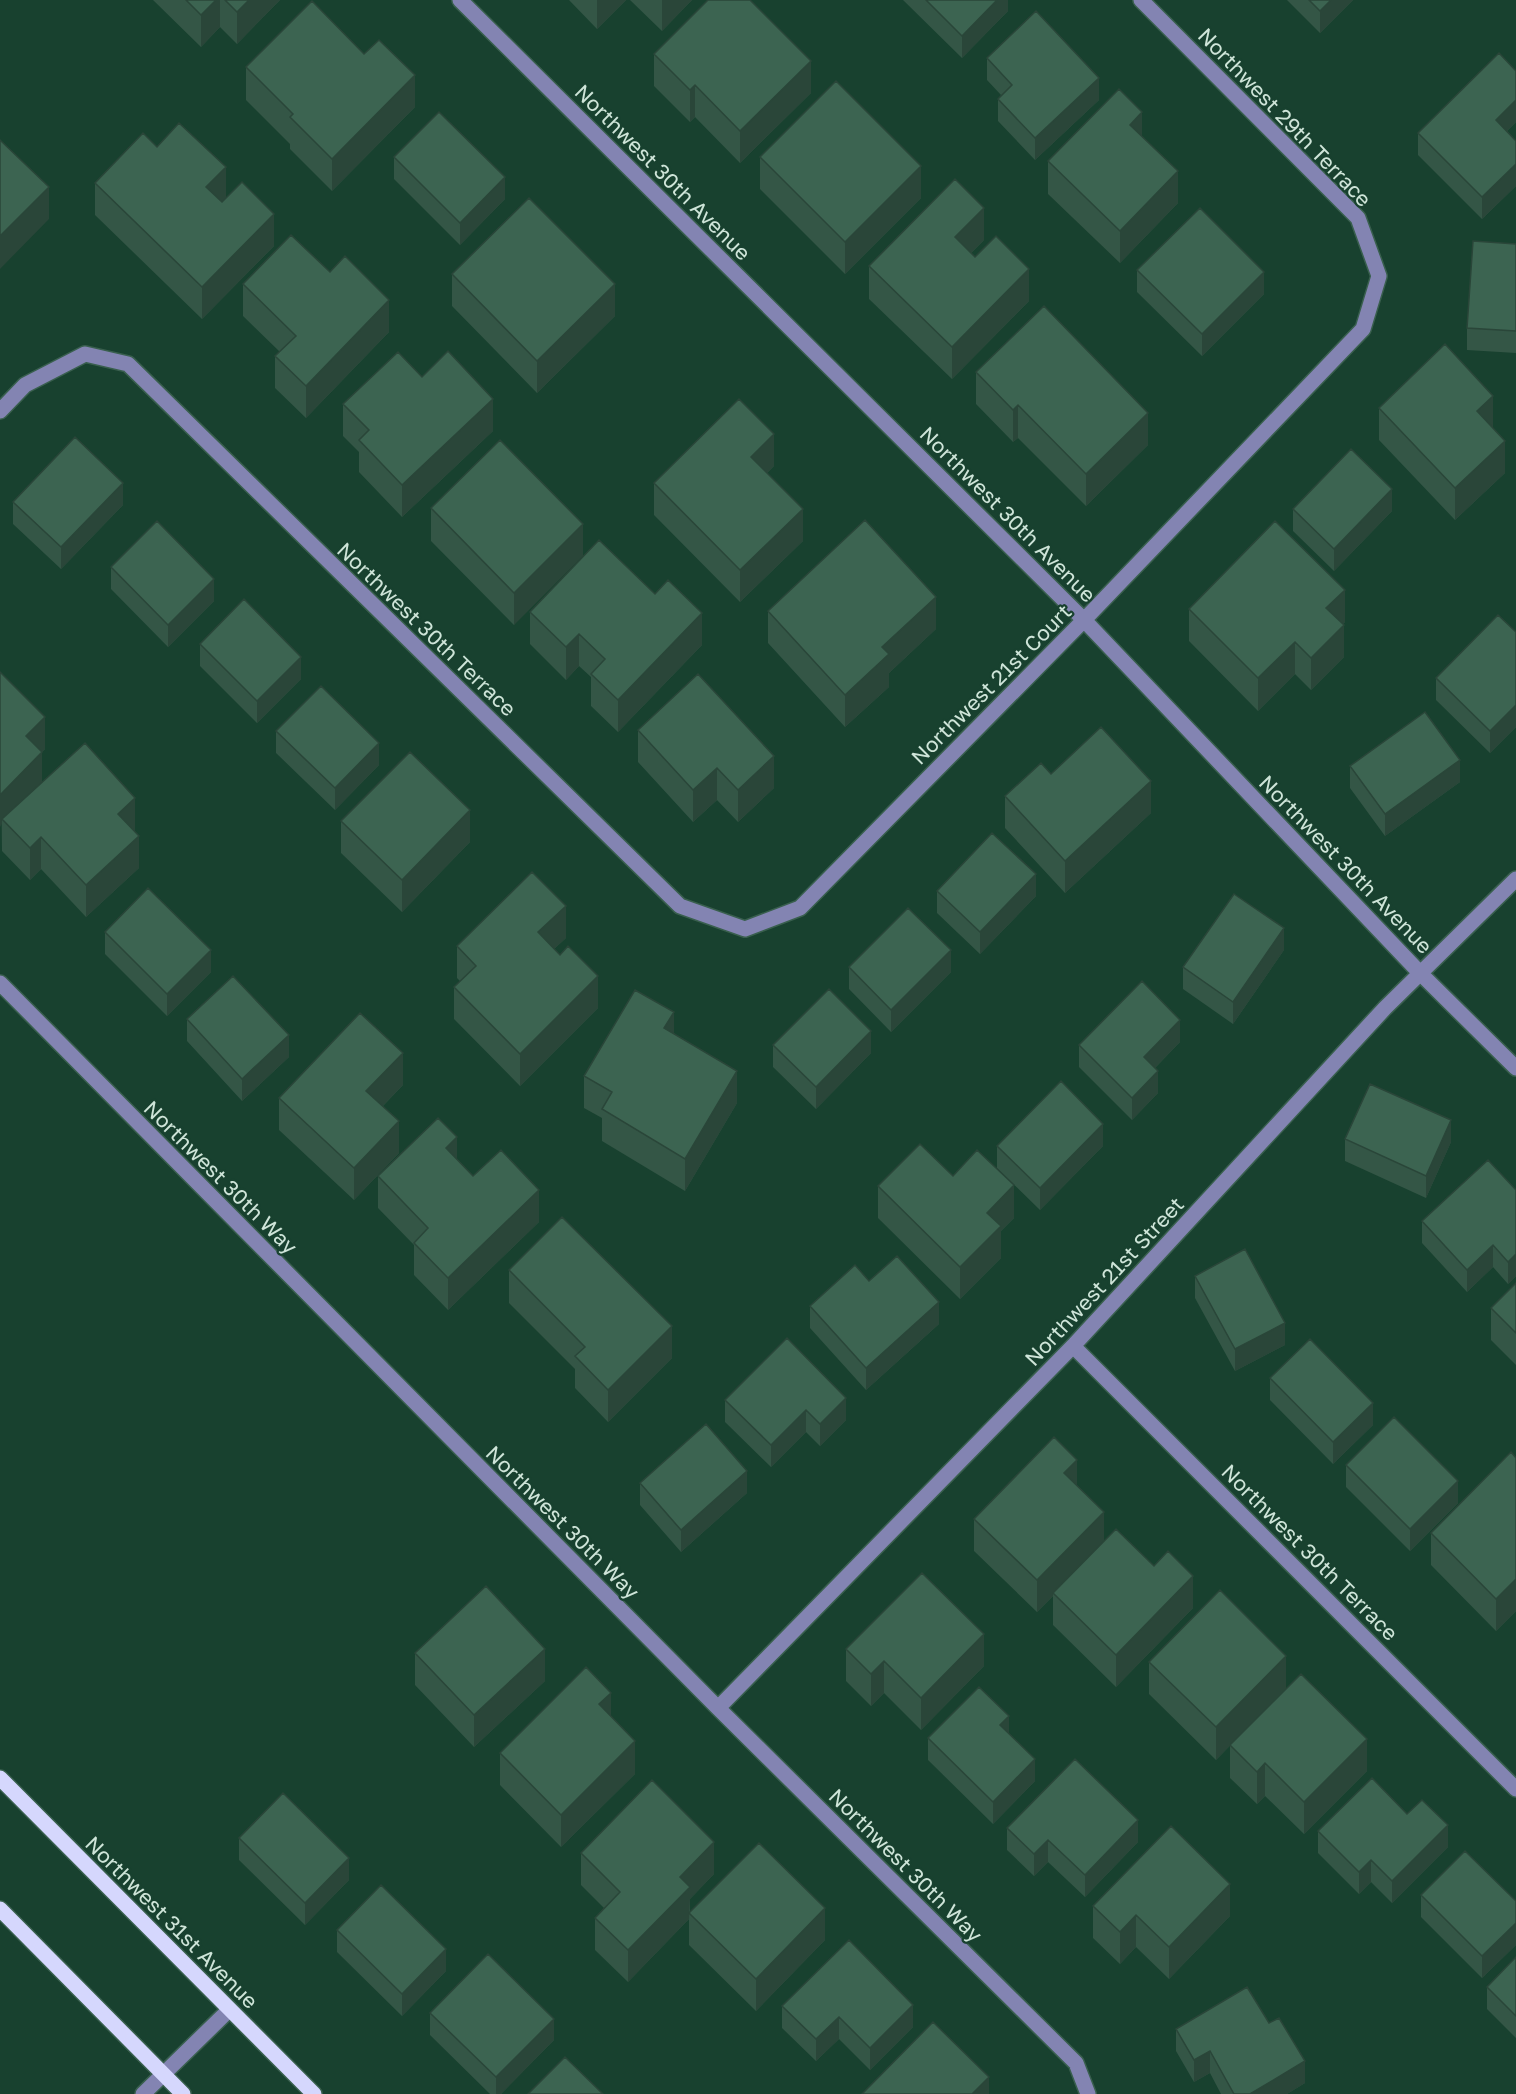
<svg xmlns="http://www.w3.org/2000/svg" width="1516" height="2094" font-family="'Golos Text',sans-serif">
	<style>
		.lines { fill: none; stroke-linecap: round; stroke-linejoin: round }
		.minor-casing { stroke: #395f4e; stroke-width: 18 }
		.major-casing { stroke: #395f4e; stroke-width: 18 }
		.minor { stroke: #8384b2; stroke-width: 15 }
		.major { stroke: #d5d7fd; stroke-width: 15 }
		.wall { fill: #345646 }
		.shaded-wall { fill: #2a4639 }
		.building { fill: #3c6451; stroke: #2a4639; stroke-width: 1.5 }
		.labels { text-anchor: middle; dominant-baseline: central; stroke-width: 4.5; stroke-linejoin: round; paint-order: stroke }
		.street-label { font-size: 21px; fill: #cfe5d9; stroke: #18412f }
	</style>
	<rect width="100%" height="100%" fill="#18412f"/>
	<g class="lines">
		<g class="minor-casing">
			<path id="minor" d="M460,0L1084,620L1420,973L1516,1068
				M0,411L25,385L85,354L128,364L680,906L745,929L800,908L1084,620L1363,329L1379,276L1358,218L1141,0
				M0,983L718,1708L1076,2063L1088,2094
				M1073,1346L1516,1789
				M718,1708L1073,1346L1385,1008L1516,879
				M143,2094L229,2010"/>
		</g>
		<g class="major-casing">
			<path id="major" d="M0,1778L314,2094
				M0,1909L183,2094"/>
		</g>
		<use href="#minor" class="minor"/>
		<use href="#major" class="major"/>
	</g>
	<path class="wall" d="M153,0H280L237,44L220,27L201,47Z
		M569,0H626L597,29Z
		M630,0H692L662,31Z
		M903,0H1008V11L962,58Z
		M1287,0H1353L1320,33Z
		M654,54L811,93L740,163L695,117L690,122L654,86Z
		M987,58L1099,100L1035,160L998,121V99L1001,95L987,80Z
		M246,67L415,107L332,191L290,149V144L246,100Z
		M1516,71V122L1507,131L1516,141V186L1482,219L1418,155V133Z
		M157,147L226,199L274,246L202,319L95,215V183Z
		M394,157L505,199L460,245L394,179Z
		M760,157L921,198L845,274L760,189Z
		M1048,161L1178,203L1120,263L1048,194Z
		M984,240L971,253L1029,301L952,379L869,299V266Z
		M1516,244V353L1467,350V328Z
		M1137,270L1264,294L1202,356L1137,292Z
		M452,274L615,316L537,393L452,306Z
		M243,284L389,332L306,418L275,388V356L280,352L243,316Z
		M976,372L1148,445L1086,506L1018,438L1013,442L976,404Z
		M422,377L493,431L402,517L359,472V452L343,436V404Z
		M1379,408L1492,428L1505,473L1455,520L1379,440Z
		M774,466L767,473L803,541L740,602L654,515V483Z
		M13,502L123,505L61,569L13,524Z
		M431,508L583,524L514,625L431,541Z
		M1293,509L1392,511L1334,571L1293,531Z
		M111,567L214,601L168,647L111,589Z
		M1189,609L1345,622L1343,624L1344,657L1311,690L1295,674L1258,711L1189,641Z
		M768,611L936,629L889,673V687L845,727L768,643Z
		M530,612L702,645L618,732L591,706V677L579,666L566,680L530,644Z
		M1516,632V727L1490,753L1436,700V678Z
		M200,644L301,679L257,723L200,666Z
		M0,672L45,749L42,752V782L135,830L134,831L139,868L86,917L41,869L30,880L2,851Z
		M638,730L774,788L738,822L717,800L693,822L638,762Z
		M276,731L379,765L335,810L276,753Z
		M1350,766L1460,782L1385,836L1350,788Z
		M1051,774L1151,813L1065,893L1005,828V796Z
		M341,821L470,842L402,912L341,853Z
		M937,891L1036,896L980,954L937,913Z
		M105,932L211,972L167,1016L105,954Z
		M566,938L554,949L598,1008L520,1086L454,1019V987L460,981L457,978V946Z
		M1284,950L1233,1024L1183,989V967Z
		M849,967L951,972L891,1032L849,989Z
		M187,1019L289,1057L242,1101L187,1041Z
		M674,1033L737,1103L685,1191L602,1141V1118L584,1108V1076Z
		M1180,1042L1155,1068L1158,1093L1132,1120L1079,1067V1045Z
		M773,1045L871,1053L816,1109L773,1067Z
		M403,1085L383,1106L399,1153L354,1200L279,1130V1098Z
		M1345,1139L1451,1142L1426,1198L1345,1161Z
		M997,1146H1103L1040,1210L997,1168Z
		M457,1159L473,1176L539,1222L448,1310L414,1275V1245L378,1208V1176Z
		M953,1176L1014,1218L1001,1231V1258L960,1299L878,1218V1186Z
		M1516,1190V1276L1508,1284L1493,1267L1467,1292L1422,1243V1221Z
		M509,1270L672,1358L608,1422L575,1388V1369L509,1303Z
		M1195,1276L1285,1345L1235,1371L1195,1298Z
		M869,1281L939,1324L866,1390L810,1328V1306Z
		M1516,1283V1365L1491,1340V1308Z
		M787,1338L846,1420L820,1446L806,1432L771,1467L725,1422V1400Z
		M1270,1378L1373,1425L1333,1464L1270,1400Z
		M1516,1458V1611L1496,1631L1431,1565V1533Z
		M1346,1465L1458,1503L1410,1551L1346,1487Z
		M640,1483L747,1493L681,1552L640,1505Z
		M1077,1486L1104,1541L1193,1608L1116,1687L1053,1625V1596L1037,1612L974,1551V1519Z
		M846,1649L984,1666L921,1730L884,1693L871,1706L846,1681Z
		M415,1653L545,1681L474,1747L415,1685Z
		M1149,1662L1286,1688L1216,1760L1149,1694Z
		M611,1716L635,1774L561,1847L500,1785V1753Z
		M928,1738L1035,1781L993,1824L928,1760Z
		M1230,1745L1367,1771L1304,1834L1265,1796L1257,1804L1230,1778Z
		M1407,1814L1448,1847L1392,1903L1371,1882L1359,1894L1318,1853V1831Z
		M1007,1828L1138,1842L1085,1897L1048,1862L1034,1876L1007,1850Z
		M239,1838L349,1880L305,1925L239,1860Z
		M581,1853L714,1874L690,1899V1912L825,1940L756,2011L689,1945V1919L628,1982L595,1950V1918L604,1908L581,1885Z
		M1421,1895L1516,1901V1945L1482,1978L1421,1917Z
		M1093,1906L1230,1916L1169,1979L1136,1947L1120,1964L1093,1938Z
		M337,1930L446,1971L402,2016L337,1952Z
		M1516,1957V2038L1487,2009V1987Z
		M782,2006L913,2027L870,2070L839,2039L816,2061L782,2028Z
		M430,2013L554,2040L501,2094H490L430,2035Z
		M1176,2029L1305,2083L1287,2094H1221L1210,2073L1194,2082L1176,2051Z"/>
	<path class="shaded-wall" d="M216,0H220V27L201,47V15Z
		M249,0H280L237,44V12Z
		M597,0H626L597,29Z
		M662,0H692L662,31Z
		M997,0H1008V11L962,58V36Z
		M1331,0H1353L1320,33V11Z
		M811,61V93L740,163V131Z
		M415,75V107L332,191V159Z
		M1099,78V100L1035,160V138Z
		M695,85V117L690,122V90Z
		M1516,100V122L1496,142V120Z
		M1142,112V144L1130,125Z
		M1516,164V186L1482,219V197Z
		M921,166V198L845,274V242Z
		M226,167V199L206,219V187Z
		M1178,171V203L1120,263V231Z
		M505,177V199L460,245V223Z
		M49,187V219L0,269V236Z
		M984,208V240L955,269V237Z
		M274,214V246L202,319V287Z
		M1029,269V301L952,379V347Z
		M1264,272V294L1202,356V334Z
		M615,284V316L537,393V361Z
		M389,300V332L306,418V386Z
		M1493,396V428L1477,411Z
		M493,399V431L402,517V485Z
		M1018,405V438L1013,442V410Z
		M1148,413V445L1086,506V474Z
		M774,434V466L751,489V457Z
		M1505,441V473L1455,520V488Z
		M123,483V505L61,569V547Z
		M1392,489V511L1334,571V549Z
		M803,509V541L740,602V570Z
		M583,524V556L514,625V593Z
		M214,579V601L168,647V625Z
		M1345,590V622L1326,640V608Z
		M936,597V629L889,673V687L845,727V695L882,647Z
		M702,613V645L618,732V700Z
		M1344,625V657L1311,690V658Z
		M579,634V666L566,680V647Z
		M1295,642V674L1258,711V678Z
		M301,657V679L257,723V701Z
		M1516,705V727L1490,753V731Z
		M45,717V749L31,763L42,752V784L2,819V824L0,827V795L26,736Z
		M379,743V765L335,810V788Z
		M774,756V788L738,822V790Z
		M1460,760V782L1385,836V814Z
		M717,768V800L693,822V790Z
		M1151,781V813L1065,893V861Z
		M135,798V830L118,846V814Z
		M470,810V842L402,912V880Z
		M139,836V868L86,917V885Z
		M41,837V869L30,880V848Z
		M1036,874V896L980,954V932Z
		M566,906V938L538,964V932Z
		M1284,928V950L1233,1024V1002Z
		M211,950V972L167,1016V994Z
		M951,950V972L891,1032V1010Z
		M598,976V1008L520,1086V1054Z
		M674,1012V1044L664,1028Z
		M1180,1020V1042L1144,1079V1057Z
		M871,1031V1053L816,1109V1087Z
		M289,1035V1057L242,1101V1079Z
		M403,1053V1085L366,1123V1091Z
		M737,1071V1103L685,1191V1159Z
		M1158,1071V1093L1132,1120V1098Z
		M1451,1120V1142L1426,1198V1176Z
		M399,1121V1153L354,1200V1168Z
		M1103,1124V1146L1040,1210V1188Z
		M457,1137V1169L446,1148Z
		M1014,1185V1218L1001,1231V1258L960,1299V1267L987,1213Z
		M539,1190V1222L448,1310V1278Z
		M1493,1245V1267L1467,1292V1270Z
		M1516,1254V1276L1508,1284V1262Z
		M939,1302V1324L866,1390V1368Z
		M1285,1323V1345L1235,1371V1349Z
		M672,1326V1358L608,1422V1390Z
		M846,1398V1420L820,1446V1424Z
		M1373,1403V1425L1333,1464V1442Z
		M806,1410V1432L771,1467V1445Z
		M1077,1460V1492L1064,1473Z
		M747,1471V1493L681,1552V1530Z
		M1458,1481V1503L1410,1551V1529Z
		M1104,1512V1544L1053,1593V1596L1037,1612V1580Z
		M1193,1576V1608L1116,1687V1655Z
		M1516,1579V1611L1496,1631V1599Z
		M984,1634V1666L921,1730V1698Z
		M545,1649V1681L474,1747V1715Z
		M1286,1656V1688L1216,1760V1727Z
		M884,1661V1693L871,1706V1674Z
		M611,1693V1725L599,1704Z
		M1009,1716V1738L1000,1725Z
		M1367,1739V1771L1304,1834V1802Z
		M635,1741V1774L561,1847V1815Z
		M1035,1759V1781L993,1824V1802Z
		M1265,1763V1796L1257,1804V1772Z
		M1138,1820V1842L1085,1897V1875Z
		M1448,1825V1847L1392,1903V1881Z
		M1048,1840V1862L1034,1876V1854Z
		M714,1842V1874L690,1899L689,1919L628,1982V1950L680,1877Z
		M349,1858V1880L305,1925V1903Z
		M1371,1860V1882L1359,1894V1872Z
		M1230,1884V1916L1169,1979V1947Z
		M825,1908V1940L756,2011V1979Z
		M1136,1915V1947L1120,1964V1932Z
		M1516,1923V1945L1482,1978V1956Z
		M446,1949V1971L402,2016V1994Z
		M913,2005V2027L870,2070V2048Z
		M839,2017V2039L816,2061V2039Z
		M554,2019V2040L501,2094H496V2077Z
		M1210,2051V2073L1194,2082V2060Z
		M1305,2061V2083L1287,2094H1250Z
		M989,2077V2094H972Z"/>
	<path class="building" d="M186,0H216L201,15Z
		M225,0H249L237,12Z
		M708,0H750L811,61L740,131L695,85L690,90L654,54Z
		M926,0H997L962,36Z
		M1309,0H1331L1320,11Z
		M312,1L364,54L379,40L415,75L332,159L290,117L293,114L246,67Z
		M1036,11L1099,78L1035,138L998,99L1012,85L987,58Z
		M1499,53L1516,71V100L1496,120L1516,141V164L1482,197L1418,133Z
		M836,81L921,166L845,242L760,157Z
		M1119,89L1142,112L1130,125L1178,171L1120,231L1048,161Z
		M439,112L505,177L460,223L394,157Z
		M179,123L226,167L206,187L222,202L242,182L274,214L202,287L95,183L143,133L157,147Z
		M0,140L49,187L0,236Z
		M955,179L984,208L955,237L975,257L996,236L1029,269L952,347L869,266Z
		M529,198L615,284L537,361L452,274Z
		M1200,208L1264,272L1202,334L1137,270Z
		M291,235L330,272L345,256L389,300L306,386L275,356L296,336L243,284Z
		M1473,241L1516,244V331L1467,328Z
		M1044,306L1148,413L1086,474L1018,405L1013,410L976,372Z
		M1445,344L1493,396L1477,411L1505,441L1455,488L1379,408Z
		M448,351L493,399L402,485L359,440L369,430L343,404L398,352L422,377Z
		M739,399L774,434L751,457L803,509L740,570L654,483Z
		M75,437L123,483L61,547L13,502Z
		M500,440L583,524L514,593L431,508Z
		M1351,449L1392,489L1334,549L1293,509Z
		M865,520L936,597L882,647L889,654L845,695L768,611Z
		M157,521L214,579L168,625L111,567Z
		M1275,521L1345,590L1326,608L1344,625L1311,658L1295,642L1258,678L1189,609Z
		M599,540L655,594L668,580L702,613L618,700L591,674L605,659L579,634L566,647L530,612Z
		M244,599L301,657L257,701L200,644Z
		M1498,615L1516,632V705L1490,731L1436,678Z
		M0,672L45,717L26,736L42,752L0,795Z
		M698,674L774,756L738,790L717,768L693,790L638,730Z
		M321,686L379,743L335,788L276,731Z
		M1425,712L1460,760L1385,814L1350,766Z
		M1101,727L1151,781L1065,861L1005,796L1041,763L1051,774Z
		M85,743L135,798L118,814L139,836L86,885L41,837L30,848L2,819Z
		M410,752L470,810L402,880L341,821Z
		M992,833L1036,874L980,932L937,891Z
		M532,872L566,906L538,932L560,955L568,946L598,976L520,1054L454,987L476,966L457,946Z
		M148,888L211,950L167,994L105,932Z
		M1234,894L1284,928L1233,1002L1183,967Z
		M908,908L951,950L891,1010L849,967Z
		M233,976L289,1035L242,1079L187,1019Z
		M1142,981L1180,1020L1144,1057L1158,1071L1132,1098L1079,1045Z
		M829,989L871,1031L816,1087L773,1045Z
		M635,990L674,1012L664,1028L737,1071L685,1159L602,1109L612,1092L584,1076Z
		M360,1013L403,1053L366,1091L399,1121L354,1168L279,1098Z
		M1061,1081L1103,1124L1040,1188L997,1146Z
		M1370,1084L1451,1120L1426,1176L1345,1139Z
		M438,1118L457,1137L446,1148L473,1176L501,1150L539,1190L448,1278L414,1243L428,1228L378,1176Z
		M920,1144L953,1176L977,1150L1014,1185L987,1213L1001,1226L960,1267L878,1186Z
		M1488,1160L1516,1190V1254L1508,1262L1493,1245L1467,1270L1422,1221Z
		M562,1217L672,1326L608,1390L575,1356L585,1347L509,1270Z
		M1245,1249L1285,1323L1235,1349L1195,1276Z
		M897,1256L939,1302L866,1368L810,1306L855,1265L869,1281Z
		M1516,1283V1333L1491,1308Z
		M787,1338L846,1398L820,1424L806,1410L771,1445L725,1400Z
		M1310,1339L1373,1403L1333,1442L1270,1378Z
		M1394,1417L1458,1481L1410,1529L1346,1465Z
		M706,1424L747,1471L681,1530L640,1483Z
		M1054,1437L1077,1460L1064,1473L1104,1512L1037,1580L974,1519Z
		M1511,1452L1516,1458V1579L1496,1599L1431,1533Z
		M1116,1529L1154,1566L1168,1551L1193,1576L1116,1655L1053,1593Z
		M922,1573L984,1634L921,1698L884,1661L871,1674L846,1649Z
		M486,1586L545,1649L474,1715L415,1653Z
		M1220,1590L1286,1656L1216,1727L1149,1662Z
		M586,1667L611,1693L599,1704L635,1741L561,1815L500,1753Z
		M1301,1674L1367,1739L1304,1802L1265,1763L1257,1772L1230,1745Z
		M979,1687L1009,1716L1000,1725L1035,1759L993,1802L928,1738Z
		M1075,1759L1138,1820L1085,1875L1048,1840L1034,1854L1007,1828Z
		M1372,1778L1407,1814L1422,1800L1448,1825L1392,1881L1371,1860L1359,1872L1318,1831Z
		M652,1780L714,1842L680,1877L690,1887L628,1950L595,1918L620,1892L581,1853Z
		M283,1793L349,1858L305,1903L239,1838Z
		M1171,1826L1230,1884L1169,1947L1136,1915L1120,1932L1093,1906Z
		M759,1843L825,1908L756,1979L689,1913Z
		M1465,1851L1516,1901V1923L1482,1956L1421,1895Z
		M381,1885L446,1949L402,1994L337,1930Z
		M849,1940L913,2005L870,2048L839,2017L816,2039L782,2006Z
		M488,1954L554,2019L496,2077L430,2013Z
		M1516,1957V2016L1487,1987Z
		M1247,1987L1269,2023L1279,2018L1305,2061L1250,2094H1234L1210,2051L1194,2060L1176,2029Z
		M933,2022L989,2077L972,2094H862Z
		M565,2057L603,2094H528Z"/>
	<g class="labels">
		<g class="street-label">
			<text transform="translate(1285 117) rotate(46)">Northwest 29th Terrace</text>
			<text transform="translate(663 172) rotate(45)">Northwest 30th Avenue</text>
			<text transform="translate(1008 514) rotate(45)">Northwest 30th Avenue</text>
			<text transform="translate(427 629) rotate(44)">Northwest 30th Terrace</text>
			<text transform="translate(991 684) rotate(-45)">Northwest 21st Court</text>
			<text transform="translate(1346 864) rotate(46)">Northwest 30th Avenue</text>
			<text transform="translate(221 1177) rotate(45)">Northwest 30th Way</text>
			<text transform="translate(1104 1281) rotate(-47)">Northwest 21st Street</text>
			<text transform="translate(563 1522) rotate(45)">Northwest 30th Way</text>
			<text transform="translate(1310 1552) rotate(45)">Northwest 30th Terrace</text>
			<text transform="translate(906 1865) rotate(45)">Northwest 30th Way</text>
			<text transform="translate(172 1922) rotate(45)">Northwest 31st Avenue</text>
		</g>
	</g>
</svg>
